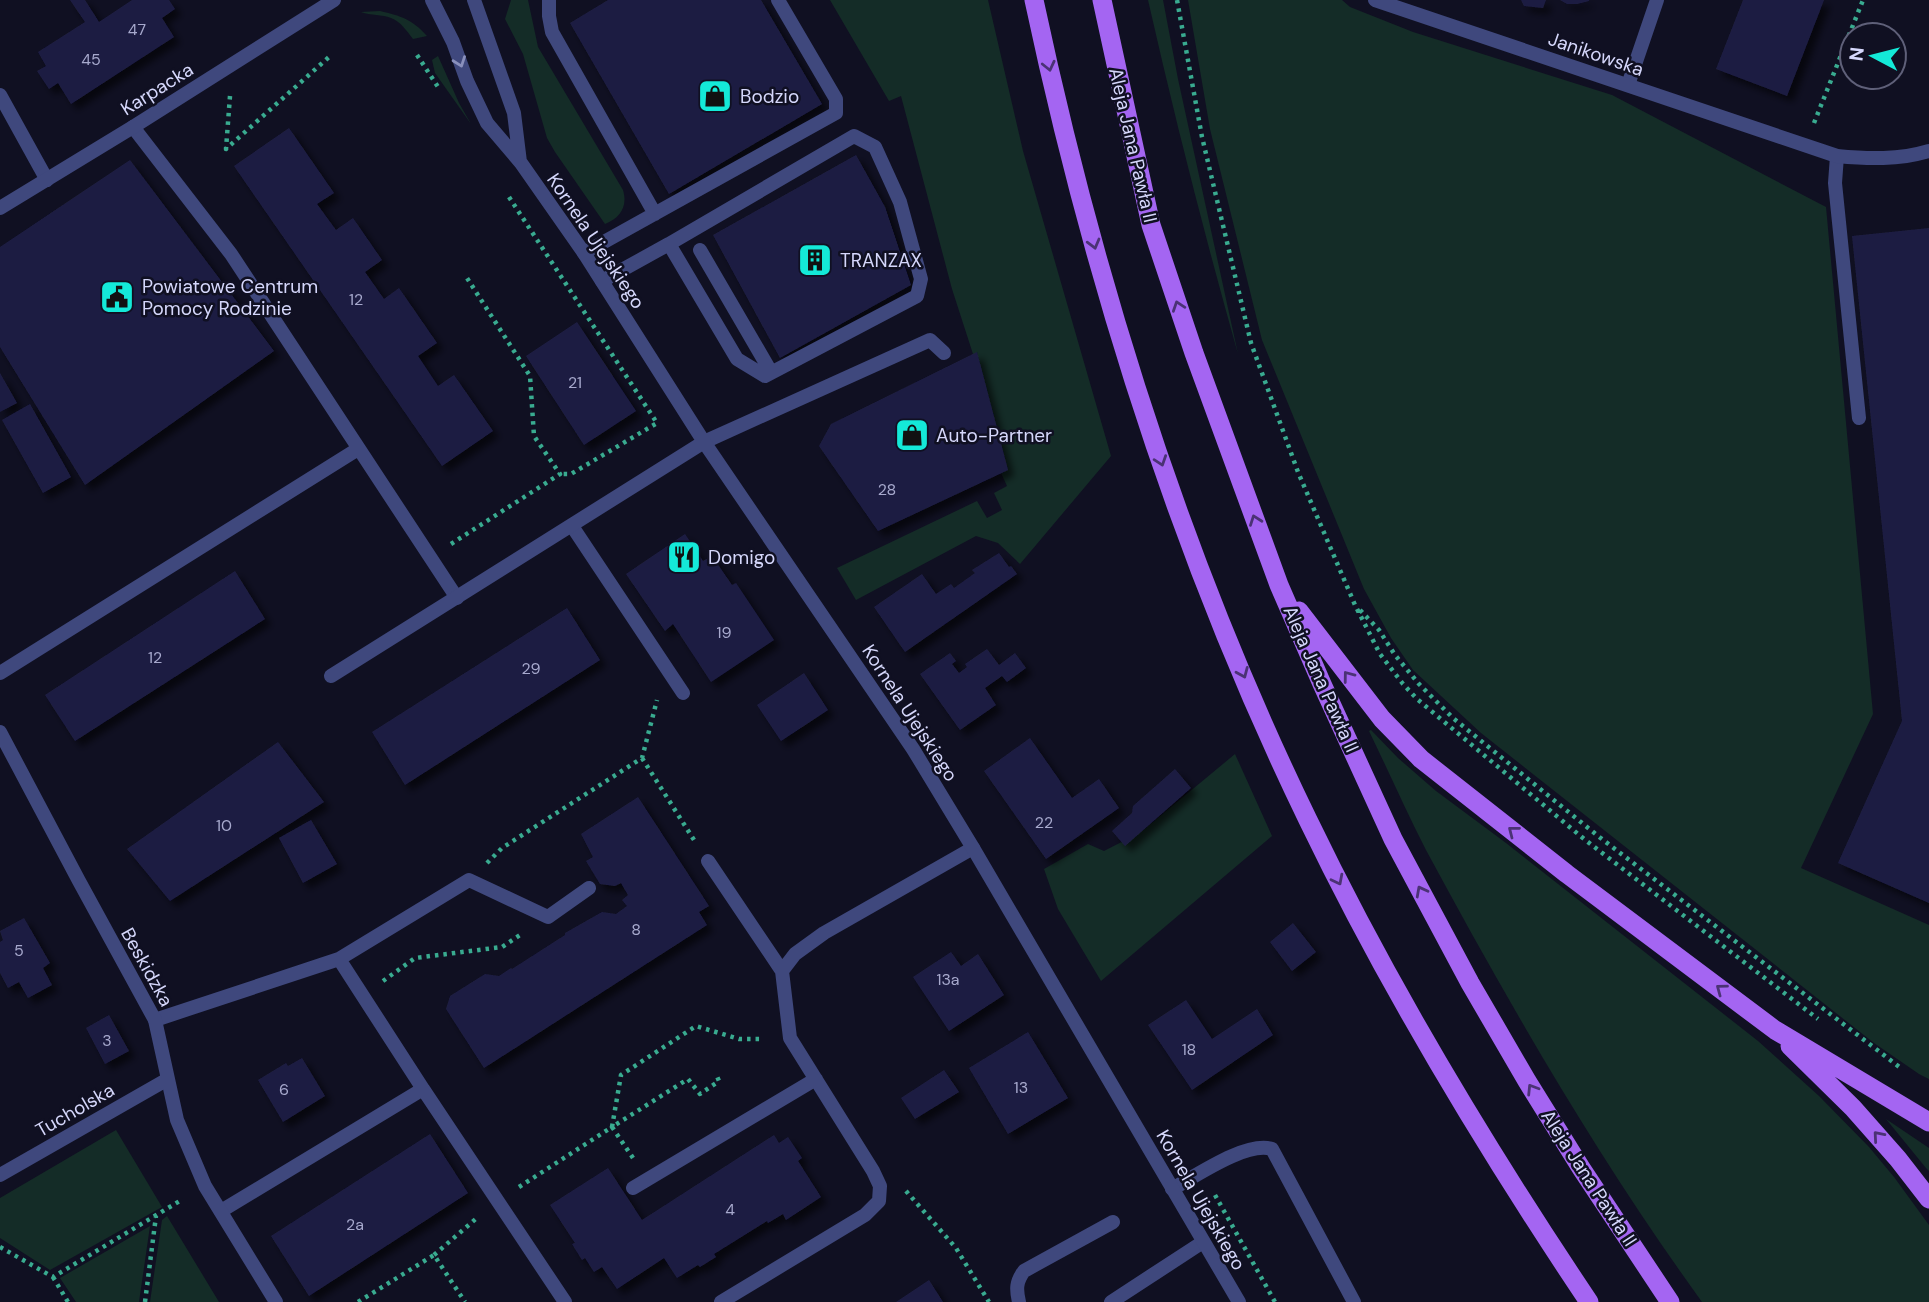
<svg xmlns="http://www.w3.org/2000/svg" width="1929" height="1302" font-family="'DM Sans',sans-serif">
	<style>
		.green { fill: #142c27 }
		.building { fill: #1e1e42; filter: url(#shadow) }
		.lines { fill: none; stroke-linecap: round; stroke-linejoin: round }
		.path { stroke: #39ab90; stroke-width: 4.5; stroke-dasharray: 3.5 5; stroke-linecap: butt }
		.service { stroke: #3f487d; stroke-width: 14 }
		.minor { stroke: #3f487d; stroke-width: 14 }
		.primary { stroke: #a465f2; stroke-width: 19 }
		.oneway { stroke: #8a90bc }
		.oneway2 { stroke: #4b3275 }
		.labels { text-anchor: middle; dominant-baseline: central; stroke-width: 5; stroke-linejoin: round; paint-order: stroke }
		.number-label { font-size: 16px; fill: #a7a9cd }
		.street-label { font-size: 19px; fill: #d5d7fb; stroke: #101022 }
		.poi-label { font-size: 19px; fill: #d5d7fb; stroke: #101022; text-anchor: start }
	</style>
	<defs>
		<filter id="shadow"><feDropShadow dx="6" dy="6" stdDeviation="3.5" flood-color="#0009"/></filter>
	</defs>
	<rect width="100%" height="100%" fill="#101022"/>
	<path class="green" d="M511,0H528L538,47L623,190C628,207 620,218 605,224L555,152L547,138L523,54L505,19Z
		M830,0H988L1023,151L1111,456L1020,564L998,543L976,536L856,600L837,568L977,501L987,518L1002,510L994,493L1007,486L1001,473L1008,470L977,353L973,354L952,289L901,96L889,101Z
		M1148,0H1163L1178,79L1238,354C1205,237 1175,119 1148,0Z
		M1188,0H1342L1350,7L1413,32L1612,95L1826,207L1873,714L1801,868L1929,925V1079L1919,1074L1874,1043L1481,733L1413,670L1391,638L1364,589L1262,340L1210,129Z
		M380,11C401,16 412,19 427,36L413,39C407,31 400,21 391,18C382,14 371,16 361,12Z
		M438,56L459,103L471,124L435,73L432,60Z
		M1371,730L1398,758L1436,791L1506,843L1758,1041L1819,1096L1869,1147L1894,1177L1929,1225V1302H1702C1598,1158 1510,1006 1426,850C1406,811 1388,770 1369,731Z
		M1235,754L1272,836L1101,981L1058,909L1044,869L1088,844L1104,851L1141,832Z
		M1886,1119L1929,1148V1171L1926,1168Z
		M116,1130L162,1207L50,1270L0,1238V1198Z
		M167,1216L219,1302H150L162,1220Z
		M150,1226L139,1302H76L60,1278Z"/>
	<path class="building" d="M70,0H85L99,22L132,0H169L175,9L162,18L174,37L71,104L58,83L49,89L37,71L46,66L38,52L85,22Z
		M608,0H761L822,104L669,194L570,23Z
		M1521,0H1546L1543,8L1524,6Z
		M1560,0H1589V1L1577,4H1567Z
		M1743,0H1824L1787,96L1716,69Z
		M289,128L334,193L317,204L336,230L353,218L382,260L365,272L384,299L399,288L437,343L418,356L438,386L454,375L493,431L442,466L234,166Z
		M856,155L885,207L911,285L780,358L713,235Z
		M130,160L274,351L85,485L0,347V247Z
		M1929,228V903L1838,863L1902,721L1852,236Z
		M577,322L636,411L584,445L526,356Z
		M977,352L1008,470L878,531L819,446L831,424Z
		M0,373L17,403L0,412Z
		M30,404L71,477L43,493L2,420Z
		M685,534L703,561L712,556L732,585L736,583L774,640L711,682L673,624L665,631L626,574Z
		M999,553L1009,567L1011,566L1017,574L905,652L874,607L922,574L936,594L951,584L954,588L975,573L972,570Z
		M235,571L265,619L75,741L45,695Z
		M567,608L600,660L405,785L372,732Z
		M987,649L999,665L1015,653L1026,668L1007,682L1002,676L985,688L996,705L960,730L920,674L950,653L956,661L952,664L959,673L967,667L965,664Z
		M804,673L828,710L781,741L757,705Z
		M1030,738L1072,798L1099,779L1119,808L1046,859L984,771Z
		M278,742L324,802L170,901L127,849Z
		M1175,769L1191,788L1125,846L1112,831L1132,813L1133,806Z
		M638,797L709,906L699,912L707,925L484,1068L446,1009L450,996L485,974L499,976L511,968L512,969L565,935V933L602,912L616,914L627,906L622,900L628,895L621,883L615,886L600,884L586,861L593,857L581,834Z
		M311,820L337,864L303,883L279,838Z
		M24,918L50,963L43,968L52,985L28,998L19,982L8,988L0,973V942L3,940L0,931Z
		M1293,923L1316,952L1292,971L1270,942Z
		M951,952L961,966L978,954L1004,995L949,1031L913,977Z
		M1186,1000L1212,1039L1257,1009L1273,1035L1192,1090L1148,1025Z
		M109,1015L129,1051L105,1064L86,1028Z
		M1028,1032L1068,1098L1008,1134L969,1068Z
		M302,1058L325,1096L283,1122L258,1080L286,1063L288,1066Z
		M944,1070L959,1092L915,1119L901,1098Z
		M430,1134L468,1193L309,1296L271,1236Z
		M774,1135L779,1143L788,1137L802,1158L798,1161L821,1197L786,1220L783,1214L768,1223L767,1221L714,1254L716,1257L700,1267L698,1265L677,1278L664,1258L617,1289L602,1267L594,1272L585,1258L582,1260L572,1244L575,1243L550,1205L608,1168L642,1220Z
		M929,1280L943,1302H896Z"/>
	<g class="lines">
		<path class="path" d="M1177,0L1202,137L1251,343L1298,472L1355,605L1380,654L1403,684L1417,699L1584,839L1818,1019
			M417,55L440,90
			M230,96L226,149L329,57
			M1814,123L1863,0
			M509,197L657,423L571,474H560
			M451,544L560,474L534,436L530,376L467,278
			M1360,610L1379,630L1395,655L1419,684L1453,718L1598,836L1902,1069
			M642,758L694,840
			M487,863L502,848L642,758L657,700
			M383,981L415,958L502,947L523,933
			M633,1158L612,1127L688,1079L700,1094L719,1081L716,1074
			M519,1187L612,1127L621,1075L696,1026L739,1039H764
			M906,1191L956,1248L989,1302
			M1215,1195L1275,1302
			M0,1247L53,1277L183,1199
			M434,1255L478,1217
			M53,1277L68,1302
			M145,1302L156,1216
			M358,1302L434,1255L465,1302"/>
		<path class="service" d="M549,0V16L552,32L655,214
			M1628,85L1657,0
			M0,95L47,180
			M133,127L231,254L457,598
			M1837,156L1835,183L1859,418
			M700,250L771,372
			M584,253L836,113V99L778,0
			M602,281L669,244L854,136L875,147L900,202L921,279L917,296L765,376L737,359L669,244
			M704,442L930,340L944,353
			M572,526L683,693
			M0,673L358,449
			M708,861L782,971
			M155,1020L339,959L469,880L548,917L589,888
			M423,1089L565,1302
			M633,1188L816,1079
			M1172,1189C1196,1176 1246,1141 1272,1149L1354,1302
			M221,1211L423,1089L339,959
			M721,1302L865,1215L879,1201L880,1186L873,1171L790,1038L782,971L795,954L824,933L973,848
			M1019,1302C1016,1289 1016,1282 1024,1271L1113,1222
			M1111,1302L1203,1242"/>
		<path class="minor" d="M432,0L453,42L467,81L487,123L521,163L584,253L704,442L913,749L973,848L1239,1302
			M474,0L514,113L520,162
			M1375,0L1837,156C1868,159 1899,160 1929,151
			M0,208L133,127L334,0
			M331,676L704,442
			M0,732L79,881L155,1020L177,1120L205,1186L276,1302
			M0,1175L168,1079"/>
		<path class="primary" d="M1034,0C1094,282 1182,561 1308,820C1389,988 1485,1147 1589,1302
			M1102,0L1151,225L1194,353L1279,585L1322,684L1393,839L1470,983L1527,1081L1581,1168L1670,1302
			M1299,611L1382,719L1421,759L1567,874L1775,1030L1929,1122
			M1790,1046L1853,1108L1898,1159L1929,1199"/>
	</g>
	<defs><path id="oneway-chevron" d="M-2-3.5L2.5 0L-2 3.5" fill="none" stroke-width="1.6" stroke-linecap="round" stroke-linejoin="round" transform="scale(1.75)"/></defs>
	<use class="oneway" href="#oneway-chevron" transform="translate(460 62) rotate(70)"/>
	<g class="oneway2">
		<use href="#oneway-chevron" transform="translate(1049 66) rotate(77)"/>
		<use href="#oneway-chevron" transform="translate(1094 244) rotate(75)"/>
		<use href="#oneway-chevron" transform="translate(1178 306) rotate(-109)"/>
		<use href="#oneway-chevron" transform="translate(1161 461) rotate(71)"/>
		<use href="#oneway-chevron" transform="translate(1255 520) rotate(-110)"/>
		<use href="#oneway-chevron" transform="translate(1243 673) rotate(67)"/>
		<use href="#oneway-chevron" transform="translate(1348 676) rotate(-127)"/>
		<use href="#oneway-chevron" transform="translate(1513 831) rotate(-142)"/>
		<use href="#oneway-chevron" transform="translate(1338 880) rotate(63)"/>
		<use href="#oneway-chevron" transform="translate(1421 891) rotate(-118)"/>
		<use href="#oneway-chevron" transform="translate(1721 989) rotate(-143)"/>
		<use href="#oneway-chevron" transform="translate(1532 1089) rotate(-122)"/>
		<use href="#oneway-chevron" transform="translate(1878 1136) rotate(-131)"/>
	</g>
	<defs>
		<g id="shop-square" transform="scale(1.75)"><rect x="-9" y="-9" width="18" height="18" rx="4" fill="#14e9d8" stroke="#101022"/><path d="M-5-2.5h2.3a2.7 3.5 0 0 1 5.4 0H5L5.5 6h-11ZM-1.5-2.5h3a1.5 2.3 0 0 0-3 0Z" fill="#111"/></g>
		<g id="building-square" transform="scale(1.75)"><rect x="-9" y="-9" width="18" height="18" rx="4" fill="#14e9d8" stroke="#101022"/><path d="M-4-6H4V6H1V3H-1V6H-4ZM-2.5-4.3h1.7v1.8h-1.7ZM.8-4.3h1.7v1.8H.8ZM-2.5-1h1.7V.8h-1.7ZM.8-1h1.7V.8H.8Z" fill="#111"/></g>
		<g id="civic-square" transform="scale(1.75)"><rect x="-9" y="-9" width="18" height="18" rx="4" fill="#14e9d8" stroke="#101022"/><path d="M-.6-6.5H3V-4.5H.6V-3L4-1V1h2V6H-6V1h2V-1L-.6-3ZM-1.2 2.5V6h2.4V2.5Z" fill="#111"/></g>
		<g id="restaurant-square" transform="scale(1.75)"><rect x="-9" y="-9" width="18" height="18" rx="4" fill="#14e9d8" stroke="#101022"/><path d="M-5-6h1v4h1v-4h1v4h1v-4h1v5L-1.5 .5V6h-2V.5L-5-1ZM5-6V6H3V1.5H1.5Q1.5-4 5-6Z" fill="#111"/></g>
	</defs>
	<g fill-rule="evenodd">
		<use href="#shop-square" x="715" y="96"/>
		<use href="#building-square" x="815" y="260"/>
		<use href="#civic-square" x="117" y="297"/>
		<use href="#shop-square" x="912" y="435"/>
		<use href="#restaurant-square" x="684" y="557"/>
	</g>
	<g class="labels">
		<g class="number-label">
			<text x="137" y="29">47</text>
			<text x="91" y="59">45</text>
			<text x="356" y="299">12</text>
			<text x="575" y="382">21</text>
			<text x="887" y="489">28</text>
			<text x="724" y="632">19</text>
			<text x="155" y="657">12</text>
			<text x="531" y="668">29</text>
			<text x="1044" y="822">22</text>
			<text x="224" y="825">10</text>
			<text x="636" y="929">8</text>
			<text x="19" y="950">5</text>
			<text x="948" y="979">13a</text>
			<text x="107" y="1040">3</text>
			<text x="1189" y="1049">18</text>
			<text x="1021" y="1087">13</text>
			<text x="284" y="1089">6</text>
			<text x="730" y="1209">4</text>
			<text x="355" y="1224">2a</text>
		</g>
		<g class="street-label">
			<text transform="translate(1596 54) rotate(19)">Janikowska</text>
			<text transform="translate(157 89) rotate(-32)">Karpacka</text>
			<text transform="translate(1133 145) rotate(77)">Aleja Jana Pawła II</text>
			<text transform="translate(596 241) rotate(56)">Kornela Ujejskiego</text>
			<text transform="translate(1321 679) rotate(66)">Aleja Jana Pawła II</text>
			<text transform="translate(910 713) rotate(57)">Kornela Ujejskiego</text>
			<text transform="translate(147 967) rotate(61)">Beskidzka</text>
			<text transform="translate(75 1110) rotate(-30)">Tucholska</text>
			<text transform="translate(1589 1178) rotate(57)">Aleja Jana Pawła II</text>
			<text transform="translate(1201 1200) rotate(60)">Kornela Ujejskiego</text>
		</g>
		<g class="poi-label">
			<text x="740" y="96">Bodzio</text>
			<text x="840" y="260">TRANZAX</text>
			<text x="142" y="286">Powiatowe Centrum<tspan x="142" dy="22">Pomocy Rodzinie</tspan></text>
			<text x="936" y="435">Auto-Partner</text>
			<text x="708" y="557">Domigo</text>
		</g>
	</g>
	<g transform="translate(1873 56) rotate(277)"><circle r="33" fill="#101022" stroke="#5f6079" stroke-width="2"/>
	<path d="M0-5L12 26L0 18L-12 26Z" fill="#14e9d8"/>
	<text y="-10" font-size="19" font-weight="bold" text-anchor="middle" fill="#d5d7fb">N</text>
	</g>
</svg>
